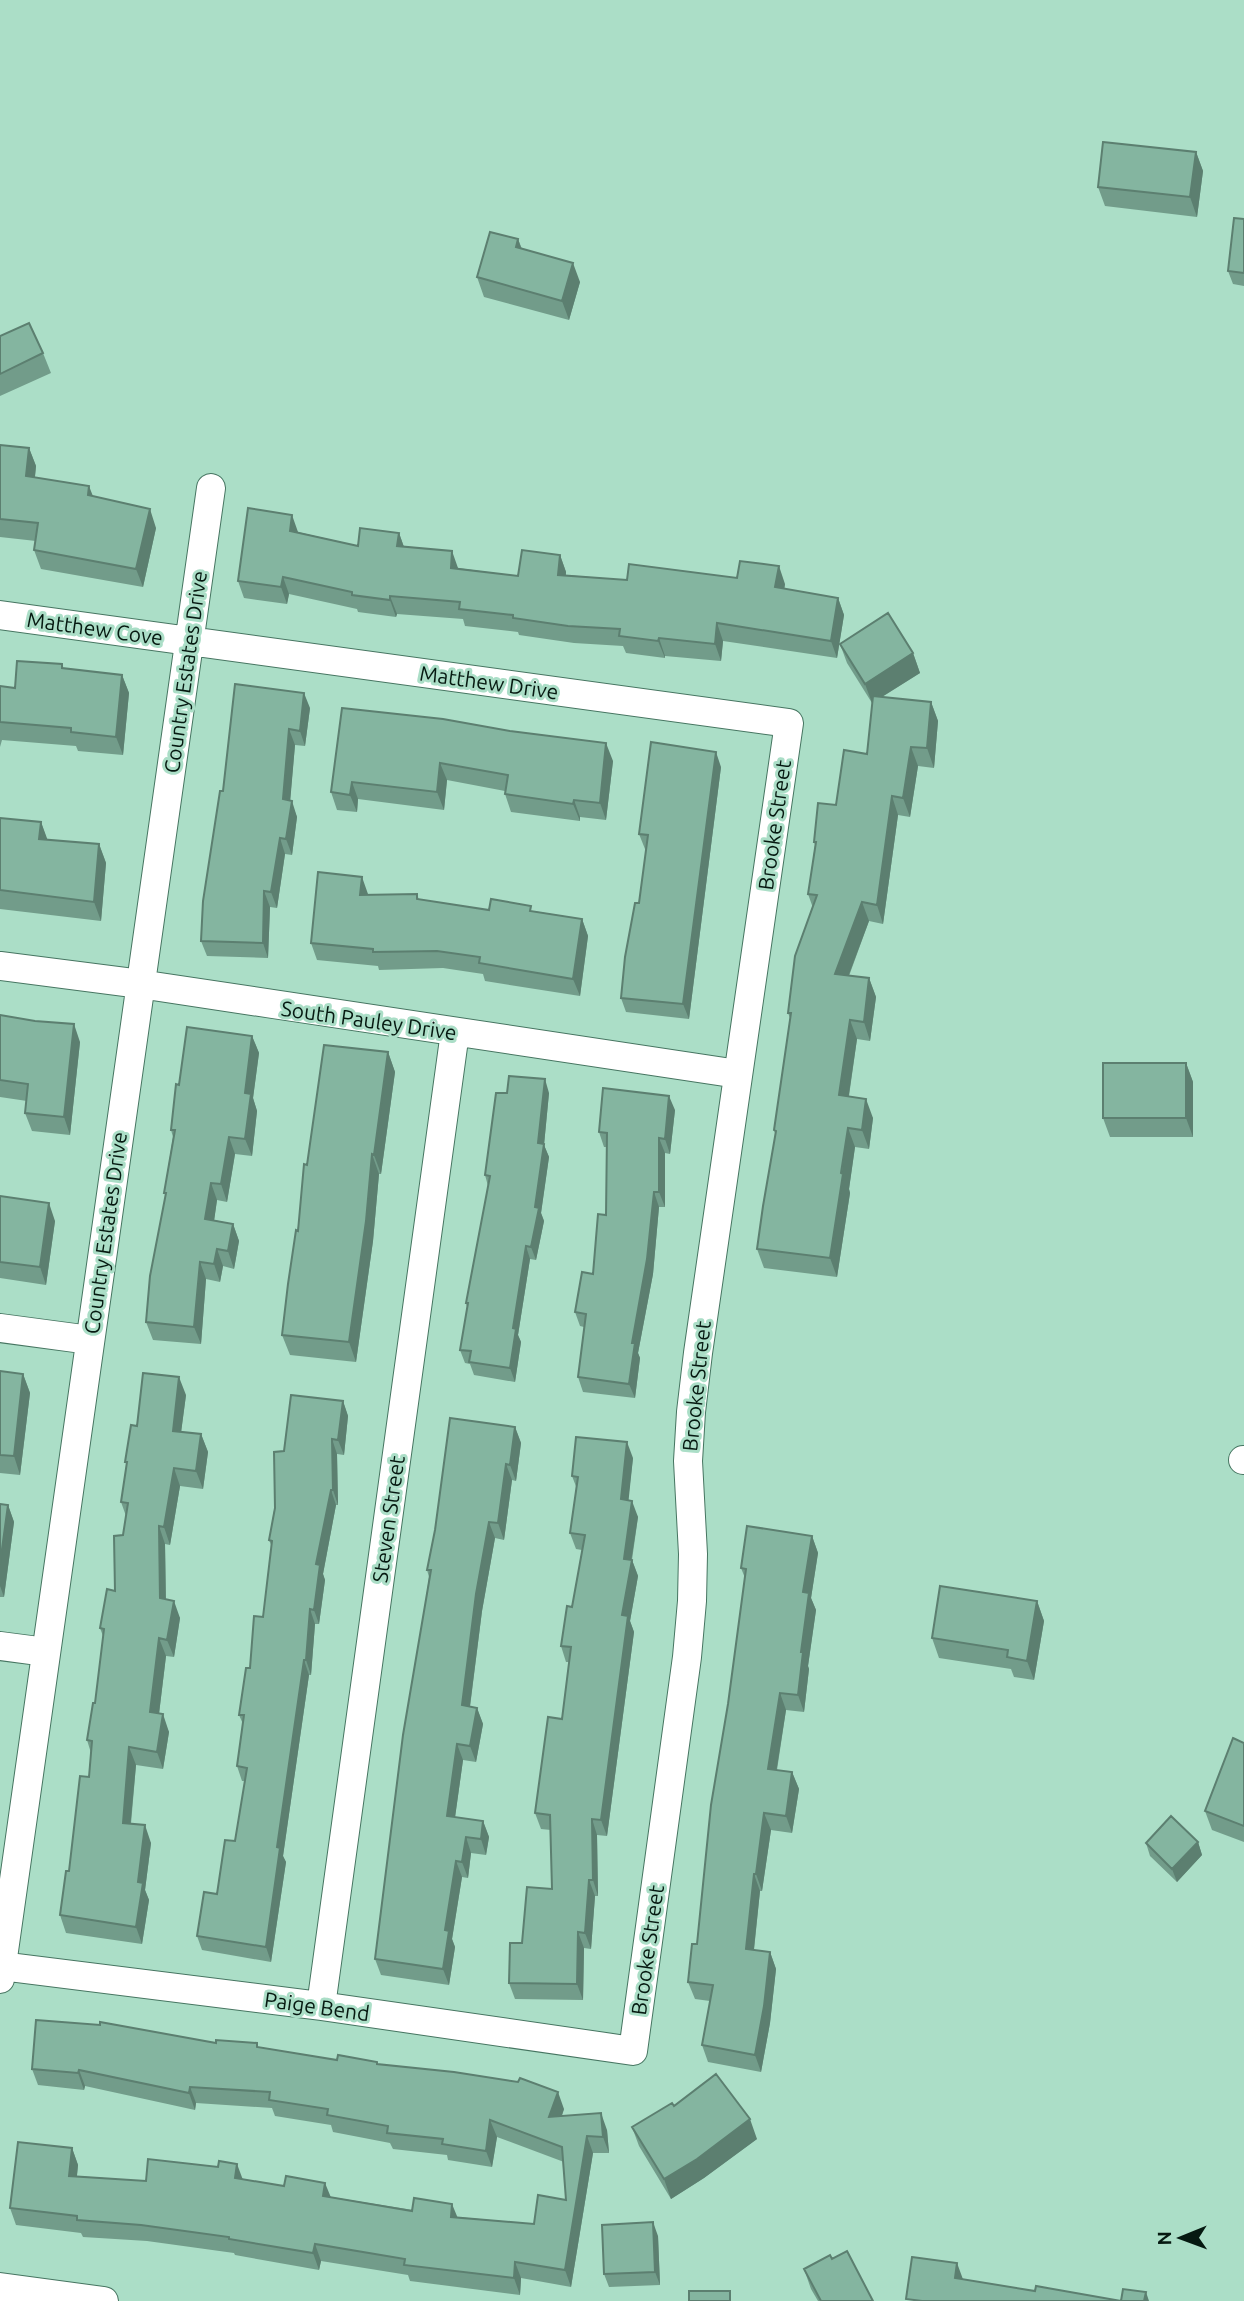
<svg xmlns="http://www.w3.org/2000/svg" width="1244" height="2301" font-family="Ubuntu,sans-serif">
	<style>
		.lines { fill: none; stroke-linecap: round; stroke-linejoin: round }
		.minor-casing { stroke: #467561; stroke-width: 30 }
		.minor { stroke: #fff; stroke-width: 28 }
		.wall { fill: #729c8a }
		.shaded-wall { fill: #5c7f70 }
		.building { fill: #84b5a0; stroke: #5c7f70; stroke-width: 2 }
		.labels { text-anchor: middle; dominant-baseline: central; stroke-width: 6; stroke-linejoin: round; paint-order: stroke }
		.street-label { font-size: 21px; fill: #061911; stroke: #abdec7 }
	</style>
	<rect width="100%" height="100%" fill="#abdec7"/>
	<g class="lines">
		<g class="minor-casing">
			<path id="minor" d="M0,615L789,723L698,1353L691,1412L688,1461L693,1554L692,1601L687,1657L633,2051L321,2006L0,1966
				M0,966L133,983L738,1074
				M0,1328L90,1340
				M1243,1460H1244
				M0,1646L46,1652
				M0,1979L211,488
				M321,2006L455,1032
				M0,2287L104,2301"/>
		</g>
		<use href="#minor" class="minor"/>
	</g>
	<path class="wall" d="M1196,152L1203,171L1197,217L1105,206L1098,187Z
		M1244,219V286L1233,284L1228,271Z
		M518,239L522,249L580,282L569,320L484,297L477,277Z
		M0,336L43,353L51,373L0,396Z
		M0,445L29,448L36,466L35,477L93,496L156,528L143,587L41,569L34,550L36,541L0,537Z
		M298,532L358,546L399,533L404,547L458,568L518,576L560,555L566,572V575L627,580L785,584L784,589L838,598L844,615L837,658L723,641L721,661L665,656V658L626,653L623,646L574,643L519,635L518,632L465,626L463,619L397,614L396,617L358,612L357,609L289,594L287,604L244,598L238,581Z
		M840,644L913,653L920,673L882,697L931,702L938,721L934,768L918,766L910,817L898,815L883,924L869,921L849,976L869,978L876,997L870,1041L857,1039L849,1096L873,1118L869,1149L855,1147L849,1189L850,1193L837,1277L764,1268L757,1249L776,1136L774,1130L790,1018L788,1013L813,908L808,894L815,845L814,842L867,754L872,703L847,663Z
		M62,664L64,669L122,675L129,693L123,755L78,751L76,746L2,740L0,747V686L15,688Z
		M310,708L305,746L295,745L290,800L297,817L292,855L285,854L277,908L270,907L268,958L207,956L201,941L223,791Z
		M342,708L613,761L606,820L580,817V821L511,812L505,794V791L447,780L444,810L358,799L357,812L337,810L331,792Z
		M721,767L689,1019L626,1012L621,998L639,903L646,849H645L639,834Z
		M0,818L41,822L47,840L99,844L106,863L101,921L0,909Z
		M417,894L419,900L489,910L533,911L582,919L588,936L580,996L485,981L483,974L443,968L379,970L378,966L317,960L311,943L368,895Z
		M0,1015L80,1042L70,1135L32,1131L25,1113L27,1101L0,1097Z
		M252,1036L259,1053L253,1098L257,1111L252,1156L235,1154L227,1202L217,1200L214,1220L233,1224L239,1241L234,1269L223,1266L220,1282L206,1279L201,1344L153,1340L146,1322L166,1196L164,1193L173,1137L171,1130L179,1085Z
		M388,1052L395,1072L381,1174H379L373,1241L356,1362L290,1355L282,1335L307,1165Z
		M1186,1063L1193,1082V1137H1110L1103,1118Z
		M507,1093H549L544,1145L549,1157L541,1213L544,1221L536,1260L530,1259L518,1335L521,1342L515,1382L474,1375L470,1364L465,1363L460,1350L467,1307L466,1303L488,1186L485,1175Z
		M675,1110L670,1154L665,1153V1207H659L653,1274L638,1353L640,1358L635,1398L583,1392L578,1377L584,1327L580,1326L575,1312L593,1274L606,1215L607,1147H604L599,1132Z
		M0,1196L55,1221L46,1285L0,1278Z
		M0,1371L23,1374L30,1393L20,1475L0,1473Z
		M186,1395L181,1432L201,1434L208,1452L203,1489L180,1486L170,1545L165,1544L166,1599L180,1618L174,1657L166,1656L159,1714L169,1732L163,1769L136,1765L131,1824L151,1843L145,1890L149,1900L142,1944L66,1933L60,1915L89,1777L91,1753L87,1740L95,1703L103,1636L100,1628L115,1591L126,1516L121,1502L127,1465L125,1462L137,1426Z
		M343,1401L348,1416L344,1455L337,1454L338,1505H336L323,1574L325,1580L319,1624H315L311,1675H309L283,1856L286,1862L271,1962L202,1950L197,1936L217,1894L235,1841L245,1781H242L237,1766L243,1724L239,1715L263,1617L272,1547L269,1540L284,1451Z
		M515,1427L521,1443L516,1481L512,1480L504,1540L495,1538L482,1611L470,1707L477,1708L483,1724L476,1762L463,1760L455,1817L483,1821L489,1837L486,1855L471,1853L468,1878L462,1877L452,1939L455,1947L449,1985L381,1975L375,1959L429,1577L427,1570Z
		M633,1458L628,1500L638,1517L632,1560L638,1576L630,1621L634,1632L607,1836L597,1835L598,1896H595L591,1949L584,1948L583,2000L515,1999L509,1983L522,1943L552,1889L551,1830L541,1829L535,1813L562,1719L570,1662H566L561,1646L572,1607L582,1550L576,1549L570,1533L577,1489L572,1476Z
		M0,1504L8,1505L14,1522L4,1597H0Z
		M812,1536L818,1553L811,1598L816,1610L808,1666L809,1669L804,1712L786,1710L777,1770L792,1772L799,1789L792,1833L771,1830L762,1891H760L754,1950L770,1952L776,1969L770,2023L761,2072L708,2062L702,2045L710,2001L695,1999L688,1982L697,1944L745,1578L741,1568Z
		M1037,1601L1044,1621L1034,1680L1014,1677L1011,1669L939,1658L932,1638Z
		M1244,1743V1842L1212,1830L1205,1811Z
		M1198,1842L1202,1855L1177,1882L1150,1856L1146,1843Z
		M216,2043L259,2047L337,2060L377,2062L378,2065L564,2109L562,2116L607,2130L609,2153H593L571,2287L521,2278L520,2295L410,2281L408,2275L321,2261L319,2270L235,2255L234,2253L147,2241L83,2237L81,2233L16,2225L10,2208L72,2148L78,2165L77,2176L146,2181L243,2180L331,2197L457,2217L534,2224L566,2200L564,2162L497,2137L492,2167L448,2160L447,2155L393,2149L390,2143L333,2132L331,2125L275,2116L272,2108L196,2103L195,2110L85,2086L84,2090L38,2085L32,2069Z
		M674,2106L757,2139L704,2178L671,2199L639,2146L632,2127Z
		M658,2236L660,2285L609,2287L604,2274Z
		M832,2259L873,2301H818L811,2289L804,2269Z"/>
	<path class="shaded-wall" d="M1196,152L1203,171L1197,217L1190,197Z
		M518,239L525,259L516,247Z
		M573,263L580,282L569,320L562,301Z
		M29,448L36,466L33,494L26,476Z
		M89,486L96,504L88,495Z
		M150,509L156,528L143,587L136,569Z
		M292,515L298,532L296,548L290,531Z
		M399,533L405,550L397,546Z
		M452,551L458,568L457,585L451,568Z
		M560,555L566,572L564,592L558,575Z
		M779,566L785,584L782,604L775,587Z
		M283,577L289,594L287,604L281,587Z
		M390,596L397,614L396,617L390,600Z
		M838,598L844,615L837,658L831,641Z
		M717,623L723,641L721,661L715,644Z
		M659,638L665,656V658L658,641Z
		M913,653L920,673L872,703L865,684Z
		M122,675L129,693L123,755L116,737Z
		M304,693L310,708L305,746L300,731Z
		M931,702L938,721L934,768L927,748Z
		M289,729L295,745L289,815L283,799Z
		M606,743L613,761L606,820L600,803Z
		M911,747L918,766L910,817L903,798Z
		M716,752L721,767L689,1019L683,1004Z
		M440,763L447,780L444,810L437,792Z
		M352,782L358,799L357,812L350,795Z
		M892,796L898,815L883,924L877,905Z
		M574,800L580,817V821L573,804Z
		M292,801L297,817L292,855L286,839Z
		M41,822L48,841L39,839Z
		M280,838L285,854L277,908L271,892Z
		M99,844L106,863L101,921L94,902Z
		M362,877L368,894L366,912L360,895Z
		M264,891L270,907L268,958L263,943Z
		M862,902L869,921L842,993L835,974Z
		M582,919L588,936L580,996L573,979Z
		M869,978L876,997L870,1041L864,1022Z
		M850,1020L857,1039L846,1114L839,1095Z
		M74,1024L80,1042L70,1135L64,1117Z
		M252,1036L259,1053L253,1098L257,1111L252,1156L245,1139V1093Z
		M388,1052L395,1072L381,1174L374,1155Z
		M1186,1063L1193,1082V1137L1186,1118Z
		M545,1079L549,1093L544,1145L549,1157L541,1213L544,1221L536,1260L531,1247L535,1207L538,1143Z
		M669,1096L675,1110L670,1154L665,1139Z
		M866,1099L873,1118L869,1149L862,1130Z
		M848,1128L855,1147L849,1189L850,1193L837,1277L830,1258Z
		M229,1137L235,1154L227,1202L221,1184Z
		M659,1138L665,1153V1207L659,1192Z
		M372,1154L379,1174L373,1241L356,1362L349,1342Z
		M211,1183L217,1200L212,1236L205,1219Z
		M654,1192L659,1207L653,1274L638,1353L640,1358L635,1398L629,1384L632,1343Z
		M49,1203L55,1221L46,1285L40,1267Z
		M233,1224L239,1241L234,1269L228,1251Z
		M526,1246L530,1259L518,1335L521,1342L515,1382L510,1368L513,1328Z
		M217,1249L223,1266L220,1282L214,1264Z
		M200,1262L206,1279L201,1344L194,1327Z
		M23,1374L30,1393L20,1475L14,1456Z
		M179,1377L186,1395L179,1448L173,1431Z
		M343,1401L348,1416L344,1455L338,1440Z
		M515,1427L521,1443L516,1481L510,1465Z
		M201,1434L208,1452L203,1489L196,1471Z
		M332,1439L337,1454L338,1505L333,1490Z
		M627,1442L633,1458L627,1515L621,1499Z
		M506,1464L512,1480L504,1540L498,1523Z
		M174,1468L180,1486L170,1545L164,1527Z
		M331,1490L336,1505L323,1574L325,1580L319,1624L314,1610L316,1564Z
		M632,1501L638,1517L629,1575L624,1559Z
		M8,1505L14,1522L4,1597L0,1586V1564Z
		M489,1522L495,1538L482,1611L468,1721L462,1705L476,1594Z
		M159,1526L165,1544L166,1616L160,1598Z
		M812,1536L818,1553L811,1598L816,1610L808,1666L809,1669L804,1712L798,1695L803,1592Z
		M632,1560L638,1576L630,1621L634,1632L607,1836L601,1820L622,1615Z
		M174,1601L180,1618L174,1657L167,1640Z
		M1037,1601L1044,1621L1034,1680L1027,1661Z
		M310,1609L315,1624L311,1675L306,1660Z
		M159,1638L166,1656L157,1730L150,1712Z
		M304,1660L309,1675L283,1856L286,1862L271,1962L266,1947L277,1847Z
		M780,1693L786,1710L774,1786L768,1769Z
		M477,1708L483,1724L476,1762L470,1746Z
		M163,1714L169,1732L163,1769L157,1752Z
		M457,1744L463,1760L453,1832L447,1816Z
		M129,1747L136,1765L129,1840L123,1823Z
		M792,1772L799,1789L792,1833L786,1816Z
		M764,1813L771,1830L762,1891L756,1874Z
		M592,1819L597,1835L598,1896L593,1880Z
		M483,1821L489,1837L486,1855L481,1839Z
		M145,1825L151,1843L145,1890L149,1900L142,1944L136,1927L138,1882Z
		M466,1837L471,1853L468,1878L462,1862Z
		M1198,1842L1202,1855L1177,1882L1172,1869Z
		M456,1861L462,1877L452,1939L455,1947L449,1985L443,1969L445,1930Z
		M754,1874L760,1891L752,1967L746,1949Z
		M589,1880L595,1896L591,1949L585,1933Z
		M578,1932L584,1948L583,2000L577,1984Z
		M770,1952L776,1969L770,2023L761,2072L755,2055Z
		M79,2070L85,2086L84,2090L78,2073Z
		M190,2087L196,2103L195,2110L189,2093Z
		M558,2092L564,2109L555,2134L549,2117Z
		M601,2113L607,2130L609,2153L603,2137Z
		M750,2119L757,2139L704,2178L671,2199L664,2179Z
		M490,2120L497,2137L492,2167L486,2151Z
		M587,2136L593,2153L571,2287L565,2270Z
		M72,2148L78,2165L75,2193L69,2176Z
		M237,2164L243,2180L235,2178Z
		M325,2183L332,2200L323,2196Z
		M452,2204L459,2221L451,2217Z
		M653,2222L658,2236L660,2285L655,2272Z
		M315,2244L321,2261L319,2270L313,2253Z
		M515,2262L521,2278L520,2295L514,2278Z
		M957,2263L964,2282L955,2278Z
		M1146,2292L1149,2301H1144Z"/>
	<path class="building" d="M1103,142L1196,152L1190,197L1098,187Z
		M1234,218L1244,219V273L1228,271Z
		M490,232L518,239L516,247L573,263L562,301L477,277Z
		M29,323L43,353L0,374V336Z
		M0,445L29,448L26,476L89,486L88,495L150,509L136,569L34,550L38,523L0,519Z
		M248,508L292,515L290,531L358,546L360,528L399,533L397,546L452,551L451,568L518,576L522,550L560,555L558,575L627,580L629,564L737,578L740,561L779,566L775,587L838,598L831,641L717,623L715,644L659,638L658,641L619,636L620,629L568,626L513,618V615L459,609L460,602L390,596V600L352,595V592L283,577L281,587L238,581Z
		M888,613L913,653L865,684L840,644Z
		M17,661L62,664V668L122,675L116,737L71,732V728L0,722V686L15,688Z
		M235,684L304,693L300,731L289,729L283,799L292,801L286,839L280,838L271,892L264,891L263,943L201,941L203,901L220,791H223Z
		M873,696L931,702L927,748L911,747L903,798L892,796L877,905L862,902L835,974L869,978L864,1022L850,1020L839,1095L866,1099L862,1130L848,1128L841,1173L843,1174L830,1258L757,1249L763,1206L776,1131L774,1130L791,1013H788L795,956L817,895L808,894L816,842H814L818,803L836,805L844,750L867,754Z
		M342,708L443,719L510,731L606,743L600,803L574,800L573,804L505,794L508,775L440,763L437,792L352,782L350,795L331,792Z
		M651,742L716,752L683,1004L621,998L625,957L635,903H639L648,835L639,834Z
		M0,818L41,822L39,839L99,844L94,902L0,890Z
		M318,872L362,877L360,895L417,894V899L489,910L491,899L531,906L530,911L582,919L573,979L479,963L480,957L437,951L373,952V949L311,943Z
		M0,1015L35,1021L74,1024L64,1117L25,1113L28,1084L0,1080Z
		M187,1027L252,1036L245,1093L251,1094L245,1139L229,1137L221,1184L211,1183L205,1219L233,1224L228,1251L217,1249L214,1264L200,1262L194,1327L146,1322L150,1276L166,1193H164L175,1130H171L176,1084L179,1085Z
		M324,1045L388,1052L374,1155L372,1154L366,1221L349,1342L282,1335L288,1284L296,1230L298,1231L304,1164L307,1165Z
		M1103,1063H1186V1118H1103Z
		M509,1076L545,1079L538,1143L544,1144L535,1207L539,1208L531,1247L526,1246L513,1328L516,1329L510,1368L469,1362L471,1351L460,1350L468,1303H466L490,1176L485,1175L496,1093H507Z
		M603,1088L669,1096L665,1139L659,1138V1192H654L647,1259L632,1343H635L629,1384L578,1377L586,1314L575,1312L582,1272L593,1274L598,1214L606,1215L607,1133L599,1132Z
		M0,1196L49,1203L40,1267L0,1262Z
		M0,1371L23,1374L14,1456L0,1455Z
		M143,1373L179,1377L173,1431L201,1434L196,1471L174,1468L164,1527L159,1526L160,1598L174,1601L167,1640L159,1638L150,1712L163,1714L157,1752L129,1747L123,1823L145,1825L138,1882L143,1883L136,1927L60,1915L66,1871H69L80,1776L89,1777L92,1741L87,1740L93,1703H95L104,1629L100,1628L107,1589L115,1591L114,1536L123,1535L128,1503L121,1502L127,1462H125L131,1425L137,1426Z
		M291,1395L343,1401L338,1440L332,1439L333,1490H331L316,1564L320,1565L314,1610L310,1609L306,1660H304L277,1847L280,1848L266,1947L197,1936L204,1892L217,1894L225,1840L235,1841L247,1768L237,1766L244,1715H239L246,1668H250L254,1616L263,1617L272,1541L269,1540L275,1508L274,1452L284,1451Z
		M450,1418L515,1427L510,1465L506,1464L498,1523L489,1522L476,1594L462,1705L477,1708L470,1746L457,1744L447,1816L483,1821L481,1839L466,1837L462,1862L456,1861L445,1930L449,1931L443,1969L375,1959L403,1735L431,1570H427L435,1530Z
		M576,1437L627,1442L621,1499L632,1501L624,1559L632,1560L622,1615L628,1616L601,1820L592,1819L593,1880H589L585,1933L578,1932L577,1984L509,1983L510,1943H522L527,1887L552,1889L550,1815L535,1813L548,1717L562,1719L571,1647L561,1646L567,1606L572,1607L585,1535L570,1533L578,1477L572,1476Z
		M0,1504L8,1505L0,1564Z
		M747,1526L812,1536L803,1592L809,1593L801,1652H803L798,1695L780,1693L768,1769L792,1772L786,1816L764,1813L756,1874H754L746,1949L770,1952L764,2006L755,2055L702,2045L713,1985L688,1982L692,1944H697L711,1805L728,1704L746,1569L741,1568Z
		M940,1586L1037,1601L1027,1661L1007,1657L1008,1650L932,1638Z
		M1233,1738L1244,1743V1826L1205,1811Z
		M1171,1816L1198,1842L1172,1869L1146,1843Z
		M36,2020L100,2025V2022L216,2043V2040L257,2043V2047L337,2060L338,2055L377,2062V2064L454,2072L518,2082L520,2078L558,2092L549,2117L601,2113L603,2137L587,2136L565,2270L515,2262L514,2278L404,2265L405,2259L315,2244L313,2253L229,2239V2237L141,2225L77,2220V2216L10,2208L18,2142L72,2148L69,2176L146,2181L148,2159L218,2167L219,2161L237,2164L235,2178L284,2186L286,2176L325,2183L323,2196L412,2211L414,2198L452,2204L451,2217L534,2224L538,2195L566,2200L562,2147L490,2120L486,2151L442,2144L443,2139L387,2133L388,2126L327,2115L328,2109L269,2100L270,2092L190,2087L189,2093L79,2070L78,2073L32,2069Z
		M716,2074L750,2119L697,2159L664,2179L632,2127L672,2103L674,2106Z
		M653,2222L655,2272L604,2274L602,2225Z
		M847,2251L873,2301H821L804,2269L830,2255L832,2259Z
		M912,2257L957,2263L955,2278L1035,2291L1036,2286L1121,2301L1123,2289L1146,2292L1144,2301H922L906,2299Z
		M689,2291H730V2301H689Z"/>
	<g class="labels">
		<g class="street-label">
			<text transform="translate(95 628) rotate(8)">Matthew Cove</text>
			<text transform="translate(185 672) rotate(-82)">Country Estates Drive</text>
			<text transform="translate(489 682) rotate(8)">Matthew Drive</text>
			<text transform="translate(774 825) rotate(-82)">Brooke Street</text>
			<text transform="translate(369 1020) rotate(8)">South Pauley Drive</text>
			<text transform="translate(105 1233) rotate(-82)">Country Estates Drive</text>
			<text transform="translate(696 1386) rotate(-84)">Brooke Street</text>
			<text transform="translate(388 1519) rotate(-82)">Steven Street</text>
			<text transform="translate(647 1950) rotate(-82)">Brooke Street</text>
			<text transform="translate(317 2006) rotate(8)">Paige Bend</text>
		</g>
	</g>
	<g transform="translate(1181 2238) rotate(269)" stroke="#abdec7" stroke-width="5" paint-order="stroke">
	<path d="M0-5L12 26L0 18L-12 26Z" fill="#061911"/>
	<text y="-10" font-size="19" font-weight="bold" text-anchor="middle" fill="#061911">N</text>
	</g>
</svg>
